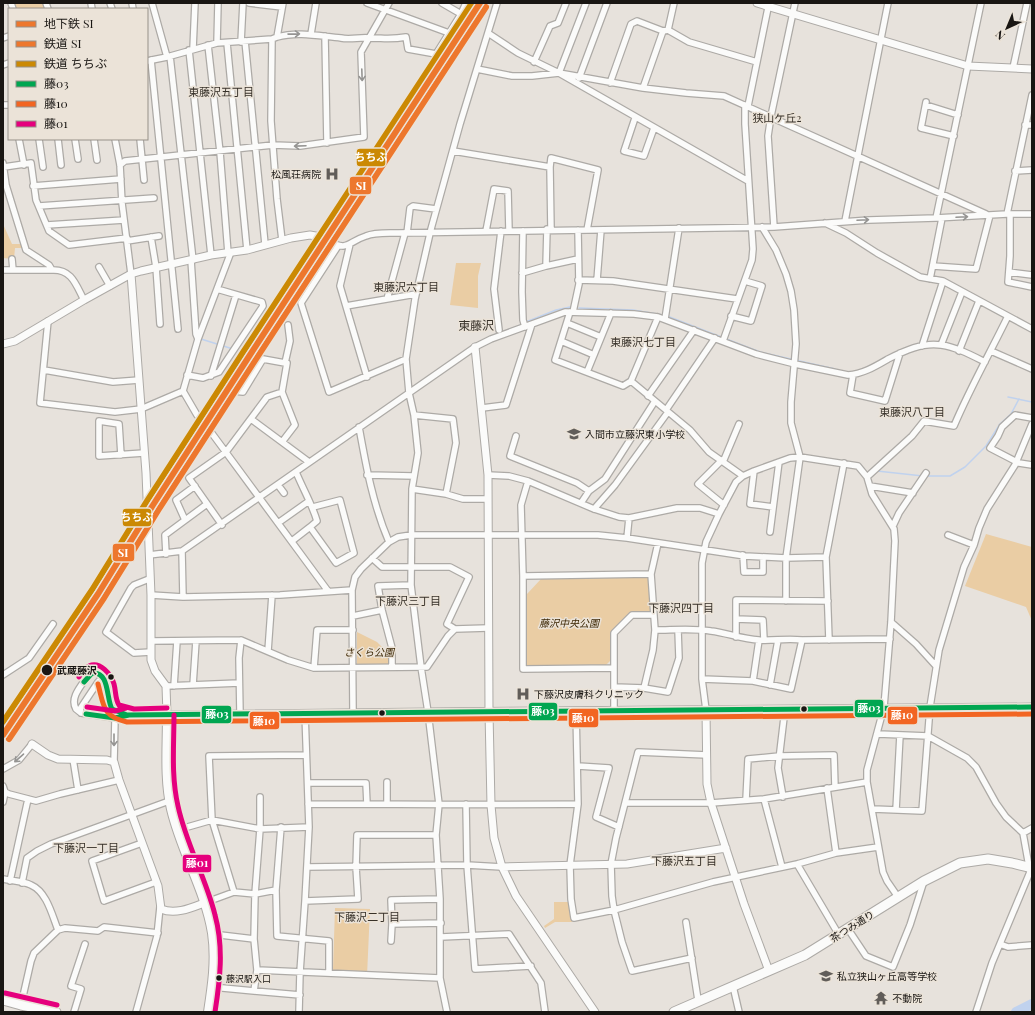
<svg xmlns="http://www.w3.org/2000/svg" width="1035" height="1015" font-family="'Playfair Display','Noto Sans JP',serif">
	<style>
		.green { fill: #eacda4 }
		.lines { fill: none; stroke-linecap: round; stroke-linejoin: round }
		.stream { stroke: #c0d2ee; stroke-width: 1.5 }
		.river { stroke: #c0d2ee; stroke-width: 10 }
		.minor-casing { stroke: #adaaa6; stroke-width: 8 }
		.tertiary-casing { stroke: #adaaa6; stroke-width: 9 }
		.secondary-casing { stroke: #adaaa6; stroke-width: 10 }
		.primary-casing { stroke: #adaaa6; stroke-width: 11 }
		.minor { stroke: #fbfbfa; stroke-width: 5.5 }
		.tertiary { stroke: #fbfbfa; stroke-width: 7 }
		.secondary { stroke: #fbfbfa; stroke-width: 8 }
		.primary { stroke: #fbfbfa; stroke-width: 9 }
		.bus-1-casing { stroke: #ebe3d8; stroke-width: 8 }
		.bus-2-casing { stroke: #ebe3d8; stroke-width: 8 }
		.bus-3-casing { stroke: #ebe3d8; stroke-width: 8 }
		.bus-1 { stroke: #00a651; stroke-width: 5 }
		.bus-2 { stroke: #f26522; stroke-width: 5 }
		.bus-3 { stroke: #e5007d; stroke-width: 5 }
		.rail-1-casing { stroke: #ebe3d8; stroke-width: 9 }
		.rail-2-casing { stroke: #ebe3d8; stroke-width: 9 }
		.rail-1 { stroke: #ed772d; stroke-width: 6 }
		.rail-2 { stroke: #cb8904; stroke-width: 6 }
		.metro-1-casing { stroke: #ebe3d8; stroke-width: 9 }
		.metro-1 { stroke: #ed772d; stroke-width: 6 }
		.oneway { stroke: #959492 }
		.stop-dot { fill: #191613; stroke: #ebe3d8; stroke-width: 1.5 }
		.labels { text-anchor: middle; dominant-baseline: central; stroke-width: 3; stroke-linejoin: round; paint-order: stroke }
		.bus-label { font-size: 9px; fill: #191613; stroke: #ebe3d8; text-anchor: start }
		.poi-label { font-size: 10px; fill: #191613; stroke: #ebe3d8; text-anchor: start }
		.park-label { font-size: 10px; font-style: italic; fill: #3e2906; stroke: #ebe3d8 }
		.stop-label { font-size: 10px; font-weight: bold; fill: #191613; stroke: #ebe3d8; text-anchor: start }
		.street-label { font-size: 10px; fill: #191613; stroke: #ebe3d8 }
		.neighbourhood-label { font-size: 11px; fill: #373129; stroke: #ebe3d8 }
		.quarter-label { font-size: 12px; fill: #373129; stroke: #ebe3d8 }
		.line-badge { stroke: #ebe3d8; stroke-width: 1.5 }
		.badge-label { font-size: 11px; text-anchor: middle; font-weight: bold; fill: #fff }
	</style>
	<rect width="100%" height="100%" fill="#e7e2dc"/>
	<path class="green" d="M14,3H44L45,9H15Z
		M3,224L12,244H21L23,248H15L14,259L3,258Z
		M456,263H481L478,276V308L450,305Z
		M986,534L1032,547V621L1026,607L965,586Z
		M646,577L651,581V610L649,613H632L612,632L610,661L606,665H591L589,668H526L524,662L527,594L541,579Z
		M357,632L377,642L391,656L392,666L357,664Z
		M554,902H569L572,922H555L545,928L544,926L554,919Z
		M335,908L370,909L367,976L333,970Z"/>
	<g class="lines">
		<path class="stream" d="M579,308L633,310L663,315
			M667,316L760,352L835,369
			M526,322L556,310L570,307
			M496,334L521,325
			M201,339L233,349
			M1008,397L1032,402
			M877,471L923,476
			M927,476H950L965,467L986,446L1000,424L1011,414L1019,399"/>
		<path class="river" d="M1016,1012L1032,1004"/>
		<g class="minor-casing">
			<path id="minor" d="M11,3L13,9
				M46,3L48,9
				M91,3L92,9
				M110,3L112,9
				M132,3L133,9
				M152,3L167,57
				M249,3L282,7
				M367,3L449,33
				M442,3L461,14
				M668,30L689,42L757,62
				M488,33L518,53L559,73L748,181
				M311,34L316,3
				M325,36L327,143
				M277,37C298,31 319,36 341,38C350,40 360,37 369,38C384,38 390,40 406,37L408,49L436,54L461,14L466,3
				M3,38L9,36
				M272,39L271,121L277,199L282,240
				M245,41L265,244
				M241,42L243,3
				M217,43L218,3
				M227,43L247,250
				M208,45L220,152L228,253
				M193,49L195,3
				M189,50L211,255
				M170,56L193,260
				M151,60L178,329
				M147,61L167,57L217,43L272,39L277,37L283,3
				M534,62L550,26L558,23L566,3
				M3,65L9,63
				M1013,68L1027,3
				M477,69L512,76H532L559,73L643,88L686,93L724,96L986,214
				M559,73L586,3
				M579,78L607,3
				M610,83L631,24L637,21L663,31
				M643,88L663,31L668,30L674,3
				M926,102L921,128L954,136
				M3,105H9
				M926,105L958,115
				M748,106L769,3
				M635,118L624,151L644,156L654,128
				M1025,125H1032
				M19,139L24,165
				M39,139L43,167
				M58,139L61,165
				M75,139L78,159
				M94,139L97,160
				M115,139L120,165L122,203L131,274
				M140,139L144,180
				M453,151L550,167L551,158L598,170L587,230
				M3,163L6,185L26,250L49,265L52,270C72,269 76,285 84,300
				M120,165L125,161L273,145L300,146L364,137L361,52L389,3
				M4,167L31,163L36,200L49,231L69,245L127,238
				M550,167L551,230
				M1015,171L1032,170
				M33,186L121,179
				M39,206L154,198
				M1007,214L1032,95
				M1010,214V256L1008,282L1032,287
				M936,218L981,3
				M845,221L888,3
				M825,223L846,233L877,253L920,277L943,281L1032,329
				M47,225L124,220
				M762,227L776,250L786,274L791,291L794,310L796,344L791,402V423L800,457L786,558V601
				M774,227L768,136L771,116L795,3
				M486,231L494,189L508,191L509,231
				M523,231L522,292L523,320L525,327
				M407,233L410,208L413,206L436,209
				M151,237L156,267L160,324
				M127,241L159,236
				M328,241C349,252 347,242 366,236C375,232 388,233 398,233L774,227L869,220L936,218L1007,214H1032
				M350,244L340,286L367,377
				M338,246L301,303L329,392L406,359
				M12,259L13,270
				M191,260L196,334L198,339
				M546,266L547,229
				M933,266L976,269L990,215
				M99,267L110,286
				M3,270H52
				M1009,272L1032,275
				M522,273L546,266L578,259
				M930,279L942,218
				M578,280L613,281L737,299
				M597,280L601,230
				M387,299L405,233
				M346,306L416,294
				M570,312L555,360L623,386L631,381
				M573,312L579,284L578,230
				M731,316L751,321L762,286L745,281
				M658,317L631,381L690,430L709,452L743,476
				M665,319L679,228
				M48,321L40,403L115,412L141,409L183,391
				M567,323L601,337
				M499,330L494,289L501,231
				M561,341L594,355
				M723,341L752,260L753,249L745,124V105
				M941,345L962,292
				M922,346L943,281
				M959,351L979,301
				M991,351L1032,369
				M285,363L290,341L288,325
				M44,370L113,382L139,380
				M587,372L611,313
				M187,375L203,378L219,372L263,306L262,302L217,289
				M853,375L850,393L885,401L900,353
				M211,376L236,295
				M282,392L295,425L282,442
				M648,396L694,330
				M482,408L506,405L532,324
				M666,410L715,338
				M197,415L183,391L198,339L231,252
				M414,415L453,419L456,443L446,494
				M1032,418L1015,415L1002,427L998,436L990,448L1019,463L1032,465
				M251,419L309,462
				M359,427C366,466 373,505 389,542
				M516,436L510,456L577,483L589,491L581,503
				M121,455L119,424L99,421V456L144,453
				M722,460L698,484L724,505
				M723,462L739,424
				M754,471L750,504L773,507
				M296,472C303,489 312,504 317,521L310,527L336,563L354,553L340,500L313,507
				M367,475L414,476
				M488,475L509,476L528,481L594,509L619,517L629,518L677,508H700L719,514
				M867,477L912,436L924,421L954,426C970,388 990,353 1008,316
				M528,481L521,505L523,576V669L614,668
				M278,485L284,493
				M870,486L913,493
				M412,489L446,494L463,499H488
				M589,491L605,479L655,401
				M594,509L615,485L668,412
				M185,520L176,500L195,486
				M278,523L309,501
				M222,525L189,478L226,452L267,397L282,392L287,363H285L263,359L243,392L233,391L208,428L328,591
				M893,526L899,513L926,473
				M770,532L779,462
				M948,535L974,545
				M627,538L629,518
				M292,541L310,527
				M166,554L165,535L207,504
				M149,555L182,551L475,347L491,339L565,312L634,314L658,317L756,354L795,364L848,375C863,374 876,366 888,359C904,351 923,342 941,345C956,347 971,355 985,362
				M743,555L744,572H763V557
				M372,558L382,567H450L469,577L447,624L455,629L488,628
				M523,576L651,574
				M149,579L134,585L131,588L106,632L134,653L151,652
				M151,595L183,597L182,551
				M183,597L280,595L352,590
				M353,616L382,610
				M736,619L763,620L764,640
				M891,622L916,644L936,666
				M655,630C672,630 695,628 711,631C727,633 742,639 759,640C773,641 787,638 802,640L890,639
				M736,637V600L828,601
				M829,640L826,557L844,463
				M151,641L241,640L288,660L314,668L427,667L448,636L455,629
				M268,651L272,595
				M392,666V648L382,610L378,586L411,585
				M314,668L317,630H353
				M93,672C109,675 107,695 111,707L114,710L127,715L115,718L81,713L76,709C69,697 83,684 89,674Z
				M3,675L29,658L53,624
				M702,679L753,681L791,689L802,640
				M753,681L759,640
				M193,685L196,641
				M770,685L778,640
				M166,686L239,683
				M174,686L177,641
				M614,687L644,688L668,692L679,658L678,630
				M644,688L653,650L655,630L651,574L658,543
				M706,710L702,679V563L706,542L719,514L736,482L743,476L754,471L790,458L800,457L858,466L867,477L872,494L894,529L895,541L891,622L884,707L867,770V782L883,872L887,881L898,897
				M576,711L578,804L570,865L571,899L574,918L614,910L713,882L797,864L836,853L878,847
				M614,711V633L632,615H653
				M353,712L352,590L355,577L361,569L389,542L398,537L411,535H598L627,538L745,556L786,558L826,557
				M81,713L80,709L98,682L100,680L105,682
				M240,714L239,658L241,640
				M878,734L928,736L967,758L976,767L996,803L1006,817L1023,833L1030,872L992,963L976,1012
				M73,759L78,790
				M114,762L115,718
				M578,766L609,768L596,817L619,827
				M3,769L19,760L32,744
				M308,783H366L367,804
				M3,786L5,792L9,794L36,801L60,794L119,780
				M827,788L836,853
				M783,797L778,768L785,709
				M764,799L782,867
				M746,800L748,759L779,756L834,755L835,787
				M3,802L5,792
				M626,803H711L764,799L867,782
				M308,804C398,804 488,805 578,804
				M387,804V782
				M466,804L467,865L475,969L531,966
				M873,809L922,811L930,707L939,650L964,567L974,545L979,528L987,509L1015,465L1032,424
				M896,810L900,735
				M281,827L276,890L277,936L329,941V973
				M177,830L212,820L260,829L309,827
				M1023,833L1032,828
				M142,843L92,861L104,901L156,882
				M797,864L839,935
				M307,867L467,865L502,867
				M3,879C12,881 23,881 31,885C47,892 52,915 58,930
				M10,881L28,799
				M22,883L27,858L37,851L51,844L169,801
				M234,892L212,820L209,756L306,755
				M440,899L391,900L392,924L441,923
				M305,901L358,899L356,867L357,835H436
				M204,903L234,892L255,894L276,890
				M686,922L698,1000
				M848,929L866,956L893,967L910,925L924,881
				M212,934L254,939
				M441,937L509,934L541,983L545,1012
				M391,941L392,924
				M1000,944L1008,947L1032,945
				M692,958L632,971L622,942L614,910L612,896L611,864L616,838L638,752L707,755
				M257,970L440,978
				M733,986L739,1012
				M212,987L254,991L257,970L254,939L255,894L260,829V797
				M254,991L300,995
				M21,1005L31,961L34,953L58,930L65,928L98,931L104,927L158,933
				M74,1012L81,989L71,986L85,944
				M136,1012L157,936L160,907
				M299,1012L300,972L305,901L309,827L305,713
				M447,1012L440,978V899L436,835L439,804L428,712L421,667L411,585L412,489L418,453L414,415L409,393L406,359L415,299L431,229L460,124L497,3"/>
		</g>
		<g class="tertiary-casing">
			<path id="tertiary" d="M757,3L968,66L1032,69
				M131,274L146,473L151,595V660L155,671L166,686L167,715L428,712L1032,707
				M3,344L15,341L84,300L131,274L141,271L211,255L247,250L291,238L310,235L321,237
				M475,347L488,475L489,712L491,805L494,838L502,867L516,896L595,1012
				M706,710L707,784L711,803L744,904L769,971
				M32,744L48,755L58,759L107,760L114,762L119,780L158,886L161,909C175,915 191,908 204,903
				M502,867L627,864L726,848"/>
		</g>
		<g class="secondary-casing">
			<path id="secondary" d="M127,715H167C167,746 164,779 171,809C181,852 205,890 212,933C216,960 212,986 208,1012"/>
		</g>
		<g class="primary-casing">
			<path id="primary" d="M3,1000L21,1005L56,1012
				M674,1012L805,955L924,881L960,863L988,859L1012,863L1032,868"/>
		</g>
		<use href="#minor" class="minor"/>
		<use href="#tertiary" class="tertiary"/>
		<use href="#secondary" class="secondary"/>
		<use href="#primary" class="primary"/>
		<g class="bus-1-casing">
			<path id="bus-1" d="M84,682L92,673C110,671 106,699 112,709L127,715L1032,707
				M86,714L115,718L129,715"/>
		</g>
		<g class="bus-2-casing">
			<path id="bus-2" d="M98,684C104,706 102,716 127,722L1032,714"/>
		</g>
		<g class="bus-3-casing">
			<path id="bus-3" d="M79,677C81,673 84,668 89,666C100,661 111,674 114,684C116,691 115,699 119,705L134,709L167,708
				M87,707L115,711L126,708
				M174,715C174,745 171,776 178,806C186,844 206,878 215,915C224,948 220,980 215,1012
				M5,993L57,1005"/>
		</g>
		<use href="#bus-1" class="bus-1"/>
		<use href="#bus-2" class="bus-2"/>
		<use href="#bus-3" class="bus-3"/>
		<g class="rail-1-casing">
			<path id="rail-1" d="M9,739L104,598L159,509L254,362L486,7"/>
		</g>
		<g class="rail-2-casing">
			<path id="rail-2" d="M3,722L92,590L147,501L242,354L472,3"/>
		</g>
		<use href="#rail-1" class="rail-1"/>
		<use href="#rail-2" class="rail-2"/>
		<g class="metro-1-casing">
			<path id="metro-1" d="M3,735L98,594L153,505L248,358L480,3"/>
		</g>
		<use href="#metro-1" class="metro-1"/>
	</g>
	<defs><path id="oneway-shaft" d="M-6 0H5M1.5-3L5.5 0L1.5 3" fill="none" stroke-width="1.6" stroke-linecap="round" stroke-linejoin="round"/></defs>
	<g class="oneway">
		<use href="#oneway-shaft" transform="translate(294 34) rotate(-1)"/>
		<use href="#oneway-shaft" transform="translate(362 75) rotate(88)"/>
		<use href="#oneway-shaft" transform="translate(300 146) rotate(178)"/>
		<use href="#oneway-shaft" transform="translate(962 217) rotate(-3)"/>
		<use href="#oneway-shaft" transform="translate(863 220) rotate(-3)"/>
		<use href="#oneway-shaft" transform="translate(114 740) rotate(90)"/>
		<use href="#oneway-shaft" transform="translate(19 758) rotate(139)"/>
	</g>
	<defs>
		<g id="hospital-bare" transform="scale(1.08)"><path d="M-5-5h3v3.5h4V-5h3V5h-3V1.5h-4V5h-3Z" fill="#615d59" stroke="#ebe3d8" stroke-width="2.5" paint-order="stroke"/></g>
		<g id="school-bare" transform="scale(1.08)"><path d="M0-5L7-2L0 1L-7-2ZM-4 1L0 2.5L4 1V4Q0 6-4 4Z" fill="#615d59" stroke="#ebe3d8" stroke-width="2.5" paint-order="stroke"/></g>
		<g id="temple-bare" transform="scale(1.08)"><path d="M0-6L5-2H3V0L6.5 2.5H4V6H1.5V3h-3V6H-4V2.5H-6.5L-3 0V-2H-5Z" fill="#615d59" stroke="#ebe3d8" stroke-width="2.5" paint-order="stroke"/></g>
	</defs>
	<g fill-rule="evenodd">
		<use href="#hospital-bare" x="332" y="174"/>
		<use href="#school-bare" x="574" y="434"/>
		<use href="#hospital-bare" x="523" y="694"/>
		<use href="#school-bare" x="826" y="976"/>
		<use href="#temple-bare" x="881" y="998"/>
	</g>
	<g class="stop-dot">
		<circle cx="47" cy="670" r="6"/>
		<circle cx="111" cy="677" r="3.5"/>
		<circle cx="804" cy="709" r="3.5"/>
		<circle cx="382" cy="713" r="3.5"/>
		<circle cx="219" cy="978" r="3.5"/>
	</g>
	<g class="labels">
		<g class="bus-label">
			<text x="226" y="978">藤沢駅入口</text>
		</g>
		<g class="poi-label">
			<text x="321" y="174" text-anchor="end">松風荘病院</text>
			<text x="585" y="434">入間市立藤沢東小学校</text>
			<text x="534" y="694">下藤沢皮膚科クリニック</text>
			<text x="837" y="976">私立狭山ヶ丘高等学校</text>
			<text x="892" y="998">不動院</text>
		</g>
		<g class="park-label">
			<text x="569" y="623">藤沢中央公園</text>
			<text x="369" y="652">さくら公園</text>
		</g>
		<g class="stop-label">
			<text x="57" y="670">武蔵藤沢</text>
		</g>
		<g class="street-label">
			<text transform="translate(852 926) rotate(-32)">茶つみ通り</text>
		</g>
		<g class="neighbourhood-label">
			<text x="221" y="91">東藤沢五丁目</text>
			<text x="777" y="117">狭山ケ丘2</text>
			<text x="406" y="286">東藤沢六丁目</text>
			<text x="643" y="341">東藤沢七丁目</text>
			<text x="912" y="411">東藤沢八丁目</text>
			<text x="408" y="600">下藤沢三丁目</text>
			<text x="681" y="607">下藤沢四丁目</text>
			<text x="86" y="847">下藤沢一丁目</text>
			<text x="684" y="860">下藤沢五丁目</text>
			<text x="367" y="916">下藤沢二丁目</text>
		</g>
		<g class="quarter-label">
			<text x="476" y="325">東藤沢</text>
		</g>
	</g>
	<g class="line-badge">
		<rect x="356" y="148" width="30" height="19" rx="4" fill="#cb8904"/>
		<rect x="349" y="176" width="23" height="19" rx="4" fill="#ed772d"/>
		<rect x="122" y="508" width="30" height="19" rx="4" fill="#cb8904"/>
		<rect x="112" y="543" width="23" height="19" rx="4" fill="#ed772d"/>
		<rect x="854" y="699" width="30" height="19" rx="4" fill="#00a651"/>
		<rect x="528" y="702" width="30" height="19" rx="4" fill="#00a651"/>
		<rect x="201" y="705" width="31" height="19" rx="4" fill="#00a651"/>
		<rect x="887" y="706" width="31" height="19" rx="4" fill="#f26522"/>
		<rect x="568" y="708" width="31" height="20" rx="4" fill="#f26522"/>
		<rect x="249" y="711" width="31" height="19" rx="4" fill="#f26522"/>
		<rect x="182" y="854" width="30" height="19" rx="4" fill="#e5007d"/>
	</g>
	<g class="badge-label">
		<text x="371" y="161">ちちぶ</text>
		<text x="361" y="190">SI</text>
		<text x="137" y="521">ちちぶ</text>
		<text x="123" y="557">SI</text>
		<text x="869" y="712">藤03</text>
		<text x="543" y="715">藤03</text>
		<text x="217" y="718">藤03</text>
		<text x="902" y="719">藤10</text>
		<text x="583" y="722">藤10</text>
		<text x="264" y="725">藤10</text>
		<text x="197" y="867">藤01</text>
	</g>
	<rect width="1035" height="1015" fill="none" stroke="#191613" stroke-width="8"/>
	<rect x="8" y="8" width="140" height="132" fill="#ebe3d8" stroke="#979189"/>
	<rect x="16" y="21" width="20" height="6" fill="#ed772d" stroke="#979189"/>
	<text x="44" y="28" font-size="12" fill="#191613">地下鉄 SI</text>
	<rect x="16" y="41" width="20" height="6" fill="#ed772d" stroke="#979189"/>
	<text x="44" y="48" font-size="12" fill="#191613">鉄道 SI</text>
	<rect x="16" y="61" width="20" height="6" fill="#cb8904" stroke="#979189"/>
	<text x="44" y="68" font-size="12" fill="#191613">鉄道 ちちぶ</text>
	<rect x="16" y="81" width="20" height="6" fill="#00a651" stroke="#979189"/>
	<text x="44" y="88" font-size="12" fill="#191613">藤03</text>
	<rect x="16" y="101" width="20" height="6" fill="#f26522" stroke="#979189"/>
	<text x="44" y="108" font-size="12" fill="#191613">藤10</text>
	<rect x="16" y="121" width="20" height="6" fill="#e5007d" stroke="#979189"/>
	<text x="44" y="128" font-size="12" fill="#191613">藤01</text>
	<g transform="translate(1007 28) rotate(224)" stroke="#ebe3d8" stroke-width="3" paint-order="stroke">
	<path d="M0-3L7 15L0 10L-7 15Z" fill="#191613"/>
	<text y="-6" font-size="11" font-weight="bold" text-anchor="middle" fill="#191613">N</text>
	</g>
</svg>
